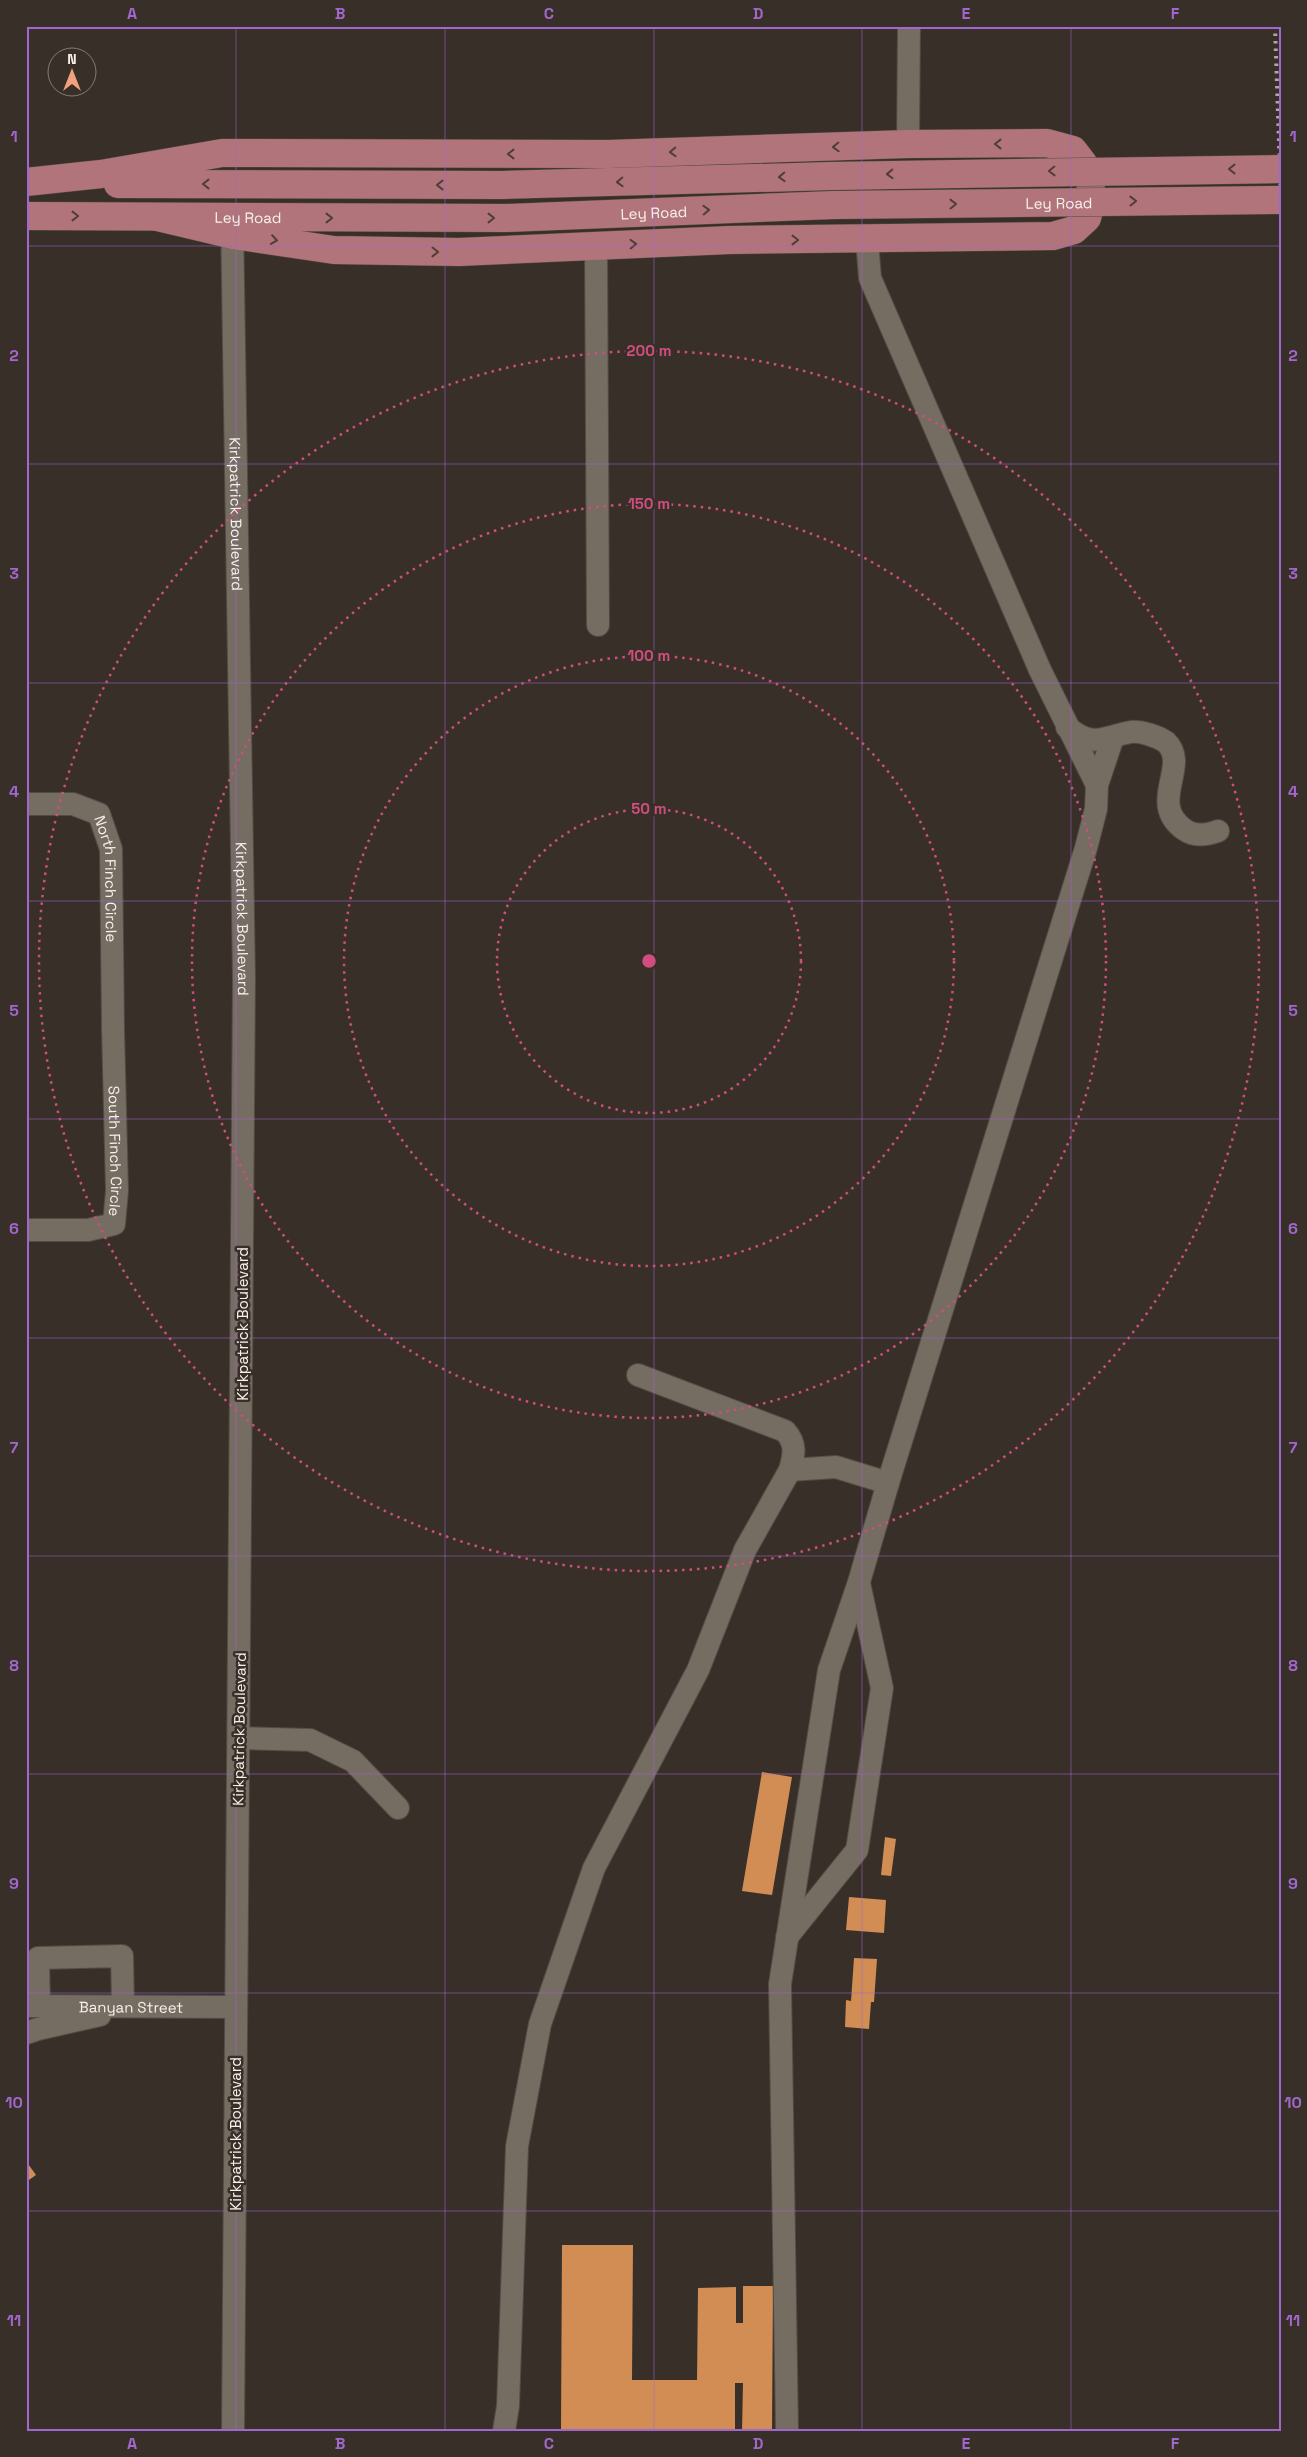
<svg xmlns="http://www.w3.org/2000/svg" width="1307" height="2457" font-family="'Space Grotesk',sans-serif">
	<style>
		.building { fill: #d18d53 }
		.lines { fill: none; stroke-linecap: round; stroke-linejoin: round }
		.minor-casing { stroke: #534c45; stroke-width: 24 }
		.major-casing { stroke: #534c45; stroke-width: 29 }
		.minor { stroke: #756c62; stroke-width: 22 }
		.major { stroke: #b2747b; stroke-width: 28 }
		.rail { stroke: #aea8a1; stroke-width: 4; stroke-dasharray: 2.5 5; stroke-linecap: butt }
		.major-bridge-casing { stroke: #534c45; stroke-width: 29; stroke-linecap: butt }
		.major-bridge { stroke: #b2747b; stroke-width: 28 }
		.oneway { stroke: #503e39 }
		.grid { fill: none; stroke: #a067cc; stroke-width: 1; stroke-opacity: 0.55 }
		.ring { fill: none; stroke: #cf4e7f; stroke-width: 2.5; stroke-dasharray: 2.5 5 }
		.labels { text-anchor: middle; dominant-baseline: central; stroke-width: 5; stroke-linejoin: round; paint-order: stroke }
		.street-label { font-size: 15px; fill: #f6f1eb; stroke: #383028 }
		.centre { fill: #cf4e7f; stroke: #383028; stroke-width: 2.5 }
		.ring-label { font-size: 15px; text-anchor: middle; font-weight: bold; fill: #cf4e7f; stroke: #383028; stroke-width: 5; stroke-linejoin: round; paint-order: stroke }
		.neatline { fill: none; stroke: #a067cc; stroke-width: 2 }
		.grid-label { font-size: 16px; text-anchor: middle; font-weight: bold; fill: #a067cc }
	</style>
	<rect width="100%" height="100%" fill="#383028"/>
	<path class="building" d="M762,1772L792,1777L772,1895L742,1891Z
		M885,1837L896,1839L891,1876L881,1875Z
		M849,1897L886,1900L884,1933L846,1930Z
		M854,1958L877,1959L874,2002H871L869,2029L845,2027L846,2000L851,2001Z
		M26,2161L36,2175L26,2182Z
		M562,2245H633L632,2380H697L698,2288L736,2287V2323H743V2286H773L772,2431H742L743,2383H735V2431H561Z"/>
	<g class="lines">
		<g class="minor-casing">
			<g id="minor">
				<path d="M908,144L909,26"/>
				<path id="s1" d="M232,219L244,979L233,2431"/>
				<path d="M596,246L598,625"/>
				<path d="M1067,727C1093,749 1103,737 1131,732C1141,731 1157,736 1166,742C1191,766 1146,803 1185,830C1195,837 1207,835 1218,831"/>
				<path d="M1097,785L1113,737"/>
				<path id="s2" d="M26,804H73L99,814L111,849L113,1029L117,1191L114,1224L88,1230H26"/>
				<path d="M638,1375L785,1431C797,1444 794,1455 790,1470L836,1467L888,1483"/>
				<path d="M239,1738L310,1740L353,1761L398,1808"/>
				<path d="M787,1937L857,1850L882,1688L859,1583"/>
				<path id="s3" d="M26,2006L235,2007"/>
				<path d="M39,2006L38,1958L122,1956L123,2005"/>
				<path d="M26,2033L38,2029L100,2015"/>
				<path d="M504,2431L508,2406L517,2146L540,2024L594,1868L698,1670L745,1550L790,1470"/>
				<path d="M787,2431L780,1984L829,1670L859,1582L888,1483L1086,848L1096,809L1097,785L1040,670L870,278L867,240"/>
			</g>
		</g>
		<g class="major-casing">
			<g id="major">
				<path d="M26,182L101,174L222,153L608,154L908,144L1047,143L1073,150L1083,163L1091,180L1090,207L1087,218L1074,230L1053,236L730,240L459,252L334,250L233,235L157,217"/>
				<path d="M118,184L503,185L831,176"/>
				<path id="s4" d="M26,216L506,218L834,205"/>
			</g>
		</g>
		<use href="#minor" class="minor"/>
		<use href="#major" class="major"/>
		<path class="rail" d="M1275,26L1281,201"/>
		<g class="major-bridge-casing">
			<g id="major-bridge">
				<path d="M831,176L1281,169"/>
				<path id="s5" d="M834,205L1281,200"/>
			</g>
		</g>
		<use href="#major-bridge" class="major-bridge"/>
	</g>
	<defs><path id="oneway-chevron" d="M-2-3.5L2.5 0L-2 3.5" fill="none" stroke-width="1.6" stroke-linecap="round" stroke-linejoin="round" transform="scale(1.25)"/></defs>
	<g class="oneway">
		<use href="#oneway-chevron" transform="translate(998 144) rotate(180)"/>
		<use href="#oneway-chevron" transform="translate(836 147) rotate(178)"/>
		<use href="#oneway-chevron" transform="translate(673 152) rotate(178)"/>
		<use href="#oneway-chevron" transform="translate(511 154) rotate(-180)"/>
		<use href="#oneway-chevron" transform="translate(1232 169) rotate(180)"/>
		<use href="#oneway-chevron" transform="translate(1052 171) rotate(179)"/>
		<use href="#oneway-chevron" transform="translate(890 174) rotate(178)"/>
		<use href="#oneway-chevron" transform="translate(782 177) rotate(178)"/>
		<use href="#oneway-chevron" transform="translate(620 182) rotate(178)"/>
		<use href="#oneway-chevron" transform="translate(206 184) rotate(180)"/>
		<use href="#oneway-chevron" transform="translate(440 185) rotate(180)"/>
		<use href="#oneway-chevron" transform="translate(1133 201) rotate(-1)"/>
		<use href="#oneway-chevron" transform="translate(953 204) rotate(-1)"/>
		<use href="#oneway-chevron" transform="translate(706 210) rotate(-2)"/>
		<use href="#oneway-chevron" transform="translate(75 216)"/>
		<use href="#oneway-chevron" transform="translate(329 218)"/>
		<use href="#oneway-chevron" transform="translate(491 218)"/>
		<use href="#oneway-chevron" transform="translate(274 240) rotate(8)"/>
		<use href="#oneway-chevron" transform="translate(795 240)"/>
		<use href="#oneway-chevron" transform="translate(633 244) rotate(-2)"/>
		<use href="#oneway-chevron" transform="translate(435 252) rotate(1)"/>
	</g>
	<path class="grid" d="M236,26V2431M445,26V2431M654,26V2431M862,26V2431M1071,26V2431M26,246H1281M26,464H1281M26,683H1281M26,901H1281M26,1119H1281M26,1338H1281M26,1556H1281M26,1774H1281M26,1993H1281M26,2211H1281"/>
	<g class="ring">
		<circle cx="649" cy="961" r="152"/>
		<circle cx="649" cy="961" r="305"/>
		<circle cx="649" cy="961" r="457"/>
		<circle cx="649" cy="961" r="610"/>
	</g>
	<g class="labels">
		<g class="street-label">
			<text stroke="none"><textPath href="#s5" startOffset="225">Ley Road</textPath></text>
			<text stroke="none"><textPath href="#s4" startOffset="628">Ley Road</textPath></text>
			<text stroke="none"><textPath href="#s4" startOffset="222">Ley Road</textPath></text>
			<text stroke="none"><textPath href="#s1" startOffset="295">Kirkpatrick Boulevard</textPath></text>
			<text stroke="none"><textPath href="#s2" startOffset="141">North Finch Circle</textPath></text>
			<text stroke="none"><textPath href="#s1" startOffset="700">Kirkpatrick Boulevard</textPath></text>
			<text stroke="none"><textPath href="#s2" startOffset="414">South Finch Circle</textPath></text>
			<text transform="translate(242 1324) rotate(-90)">Kirkpatrick Boulevard</text>
			<text transform="translate(239 1729) rotate(-89)">Kirkpatrick Boulevard</text>
			<text stroke="none"><textPath href="#s3" startOffset="105">Banyan Street</textPath></text>
			<text transform="translate(235 2134) rotate(-90)">Kirkpatrick Boulevard</text>
		</g>
	</g>
	<circle cx="649" cy="961" r="8" class="centre"/>
	<g class="ring-label">
		<text x="649" y="356">200 m</text>
		<text x="649" y="509">150 m</text>
		<text x="649" y="661">100 m</text>
		<text x="649" y="814">50 m</text>
	</g>
	<rect width="1307" height="2457" fill="none" stroke="#383028" stroke-width="55"/>
	<g transform="translate(72 72)"><circle r="24" fill="#383028" stroke="#847d76"/>
	<path d="M0-4L9 19L0 12L-9 19Z" fill="#f1a17d"/>
	<text y="-8" font-size="14" font-weight="bold" text-anchor="middle" fill="#f6f1eb">N</text>
	</g>
	<rect x="28" y="28" width="1252" height="2402" class="neatline"/>
	<g class="grid-label">
		<text x="132" y="19">A</text>
		<text x="340" y="19">B</text>
		<text x="549" y="19">C</text>
		<text x="758" y="19">D</text>
		<text x="966" y="19">E</text>
		<text x="1175" y="19">F</text>
		<text x="14" y="142">1</text>
		<text x="1293" y="142">1</text>
		<text x="14" y="361">2</text>
		<text x="1293" y="361">2</text>
		<text x="14" y="579">3</text>
		<text x="1293" y="579">3</text>
		<text x="14" y="797">4</text>
		<text x="1293" y="797">4</text>
		<text x="14" y="1016">5</text>
		<text x="1293" y="1016">5</text>
		<text x="14" y="1234">6</text>
		<text x="1293" y="1234">6</text>
		<text x="14" y="1453">7</text>
		<text x="1293" y="1453">7</text>
		<text x="14" y="1671">8</text>
		<text x="1293" y="1671">8</text>
		<text x="14" y="1889">9</text>
		<text x="1293" y="1889">9</text>
		<text x="14" y="2108">10</text>
		<text x="1293" y="2108">10</text>
		<text x="14" y="2326">11</text>
		<text x="1293" y="2326">11</text>
		<text x="132" y="2449">A</text>
		<text x="340" y="2449">B</text>
		<text x="549" y="2449">C</text>
		<text x="758" y="2449">D</text>
		<text x="966" y="2449">E</text>
		<text x="1175" y="2449">F</text>
	</g>
</svg>
